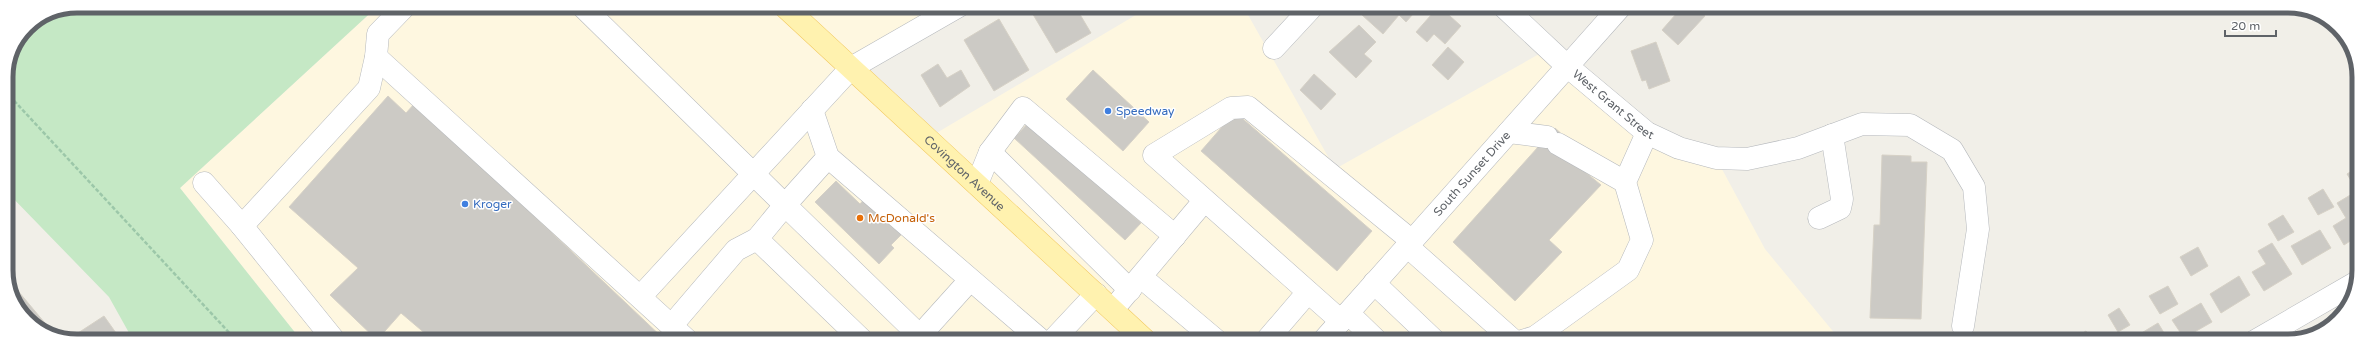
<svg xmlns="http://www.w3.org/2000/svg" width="2365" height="347" font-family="'Varela Round',sans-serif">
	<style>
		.commercial { fill: #fef7e0 }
		.green { fill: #c5e8c5 }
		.building { fill: #cccac5; stroke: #d6d1c6 }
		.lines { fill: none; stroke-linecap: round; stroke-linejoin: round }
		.minor-casing { stroke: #b5b8bc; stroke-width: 23 }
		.major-casing { stroke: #f2c960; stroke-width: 23 }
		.path { stroke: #9cc7a9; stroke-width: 2.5; stroke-dasharray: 4 2; stroke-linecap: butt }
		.minor { stroke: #fff; stroke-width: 22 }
		.major { stroke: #fff2af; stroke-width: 22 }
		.shop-dot { fill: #3f7fe0; stroke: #fff; stroke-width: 1.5 }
		.food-dot { fill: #e8710a; stroke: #fff; stroke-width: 1.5 }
		.labels { text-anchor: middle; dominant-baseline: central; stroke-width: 3; stroke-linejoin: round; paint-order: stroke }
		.street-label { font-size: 12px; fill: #5f6368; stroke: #fff }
		.shop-label { font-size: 12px; fill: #366cbe; stroke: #fff; text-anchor: start }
		.food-label { font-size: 12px; fill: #c56008; stroke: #fff; text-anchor: start }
		.rim { fill: none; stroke: #5f6368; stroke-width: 5 }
	</style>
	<rect width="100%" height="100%" fill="#f1efe8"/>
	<path class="commercial" d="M378,6H922L931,22L851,68L928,138L1151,6H1243L1335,169L1548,49L1647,133L1716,158L1765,249L1841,341L301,340L180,188Z"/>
	<path class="green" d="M77,6H378L180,188L301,340H133L109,297L7,192L6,77L12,50L27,27L50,11Z"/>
	<path class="building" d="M1028,6H1075L1091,33L1056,53Z
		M1370,6H1420L1406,22L1399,15L1383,34L1362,15Z
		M1439,6L1461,26L1445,44L1434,34L1427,42L1416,32Z
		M1683,6H1694L1705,16L1678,45L1662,30Z
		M999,19L1029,70L994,91L964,40Z
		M1359,25L1376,42L1364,54L1372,61L1356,78L1329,52Z
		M1656,42L1670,81L1649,89L1646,80L1642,81L1631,51Z
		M1448,47L1464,62L1448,80L1432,65Z
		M938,64L947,78L961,70L970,86L940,107L921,75Z
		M1093,70L1149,122L1123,151L1066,99Z
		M1314,74L1336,94L1321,110L1300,90Z
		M388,96L406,113L415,103L666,341H434L401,313L377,340L330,295L358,268L289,207Z
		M1235,112L1372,231L1337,271L1201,151Z
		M1030,121L1141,223L1125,240L1014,138Z
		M1555,128L1565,137L1555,147L1601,185L1549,240L1562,252L1515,301L1453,242Z
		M1882,155L1911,156V162H1927L1921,319L1870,318L1874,225H1880Z
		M2358,167V192L2347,174Z
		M836,181L860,204L866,197L903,233L891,245L894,248L879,264L815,202Z
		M2323,189L2334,207L2318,215L2308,198Z
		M2352,194L2358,204V236L2344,245L2333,226L2346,218L2337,203Z
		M2283,215L2294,232L2278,241L2268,224Z
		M2320,230L2331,248L2302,265L2291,246Z
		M2272,243L2292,274L2264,291L2252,272L2266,264L2258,251Z
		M2198,247L2208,266L2191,276L2180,257Z
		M2239,276L2250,295L2221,313L2210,294Z
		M8,279L55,335L30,323L8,288Z
		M2168,286L2178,304L2160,314L2149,296Z
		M2201,303L2212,322L2184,338L2172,320Z
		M2119,308L2130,325L2118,332L2108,315Z
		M104,316L121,340H83L78,333Z
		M2158,323L2169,341H2131L2130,340Z
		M2086,331L2092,341H2069Z"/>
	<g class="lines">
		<g class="minor-casing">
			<g id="minor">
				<path d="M582,6L785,205L828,157"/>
				<path id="s1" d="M1503,6L1567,66L1647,133L1679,148L1716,158L1747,159L1798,148L1862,124L1910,125L1952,150L1974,187L1978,229L1963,326"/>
				<path d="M1274,48L1313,6"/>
				<path d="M376,57L688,341"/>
				<path d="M812,110L828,157L1042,341"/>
				<path d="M1509,132L1547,137"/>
				<path d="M1558,144L1625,182"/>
				<path d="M990,152L1130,290"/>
				<path d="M204,183L242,226L334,340"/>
				<path d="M977,184L990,152L1023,108L1175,236"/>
				<path d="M1819,218L1840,208L1842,199L1832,135"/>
				<path d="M242,226L369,88L376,57L378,34L405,6"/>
				<path d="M1407,246L1514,341"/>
				<path d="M1141,277L1217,341"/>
				<path d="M1374,283L1435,341"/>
				<path d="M641,296L851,68L959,6"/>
				<path d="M1120,301L1204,201"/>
				<path d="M1348,313L1377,341"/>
				<path d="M1341,321L1154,155L1231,108L1248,107L1412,241"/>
				<path d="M672,325L736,250L757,239"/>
				<path d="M863,341L757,239L785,205L920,336"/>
				<path d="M915,341L970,280"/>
				<path d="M1052,341L1096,294"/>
				<path d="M1266,341L1308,292"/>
				<path id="s2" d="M1323,341L1621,6"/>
				<path d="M1522,341L1535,337L1628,270L1642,240L1625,182L1647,133"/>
				<path d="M2255,341L2357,282"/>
			</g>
		</g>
		<g class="major-casing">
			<g id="major">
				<path id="s3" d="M784,6L1146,341"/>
			</g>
		</g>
		<path class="path" d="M6,92L236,340"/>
		<use href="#minor" class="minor"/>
		<use href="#major" class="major"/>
	</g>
	<g class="shop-dot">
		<circle cx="1108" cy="111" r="4"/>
		<circle cx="465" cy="204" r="4"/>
	</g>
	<circle class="food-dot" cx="860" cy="218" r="4"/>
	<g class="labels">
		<g class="street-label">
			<text stroke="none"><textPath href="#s1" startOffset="148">West Grant Street</textPath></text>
			<text stroke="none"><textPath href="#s3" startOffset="246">Covington Avenue</textPath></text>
			<text stroke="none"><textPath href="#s2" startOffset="224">South Sunset Drive</textPath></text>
		</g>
		<g class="shop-label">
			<text x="1116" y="111">Speedway</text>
			<text x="473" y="204">Kroger</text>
		</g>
		<g class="food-label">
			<text x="868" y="218">McDonald's</text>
		</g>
	</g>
	<path d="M0 0H2365V347H0ZM77 13H2288A64 64 0 0 1 2352 77V270A64 64 0 0 1 2288 334H77A64 64 0 0 1 13 270V77A64 64 0 0 1 77 13Z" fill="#fff" fill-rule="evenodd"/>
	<path class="rim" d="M77 13H2288A64 64 0 0 1 2352 77V270A64 64 0 0 1 2288 334H77A64 64 0 0 1 13 270V77A64 64 0 0 1 77 13Z"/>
	<path d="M2225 30v6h51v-6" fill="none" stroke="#5f6368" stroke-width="2"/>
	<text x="2231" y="30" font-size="12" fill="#5f6368" stroke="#ffffff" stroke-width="3" paint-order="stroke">20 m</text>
</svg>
